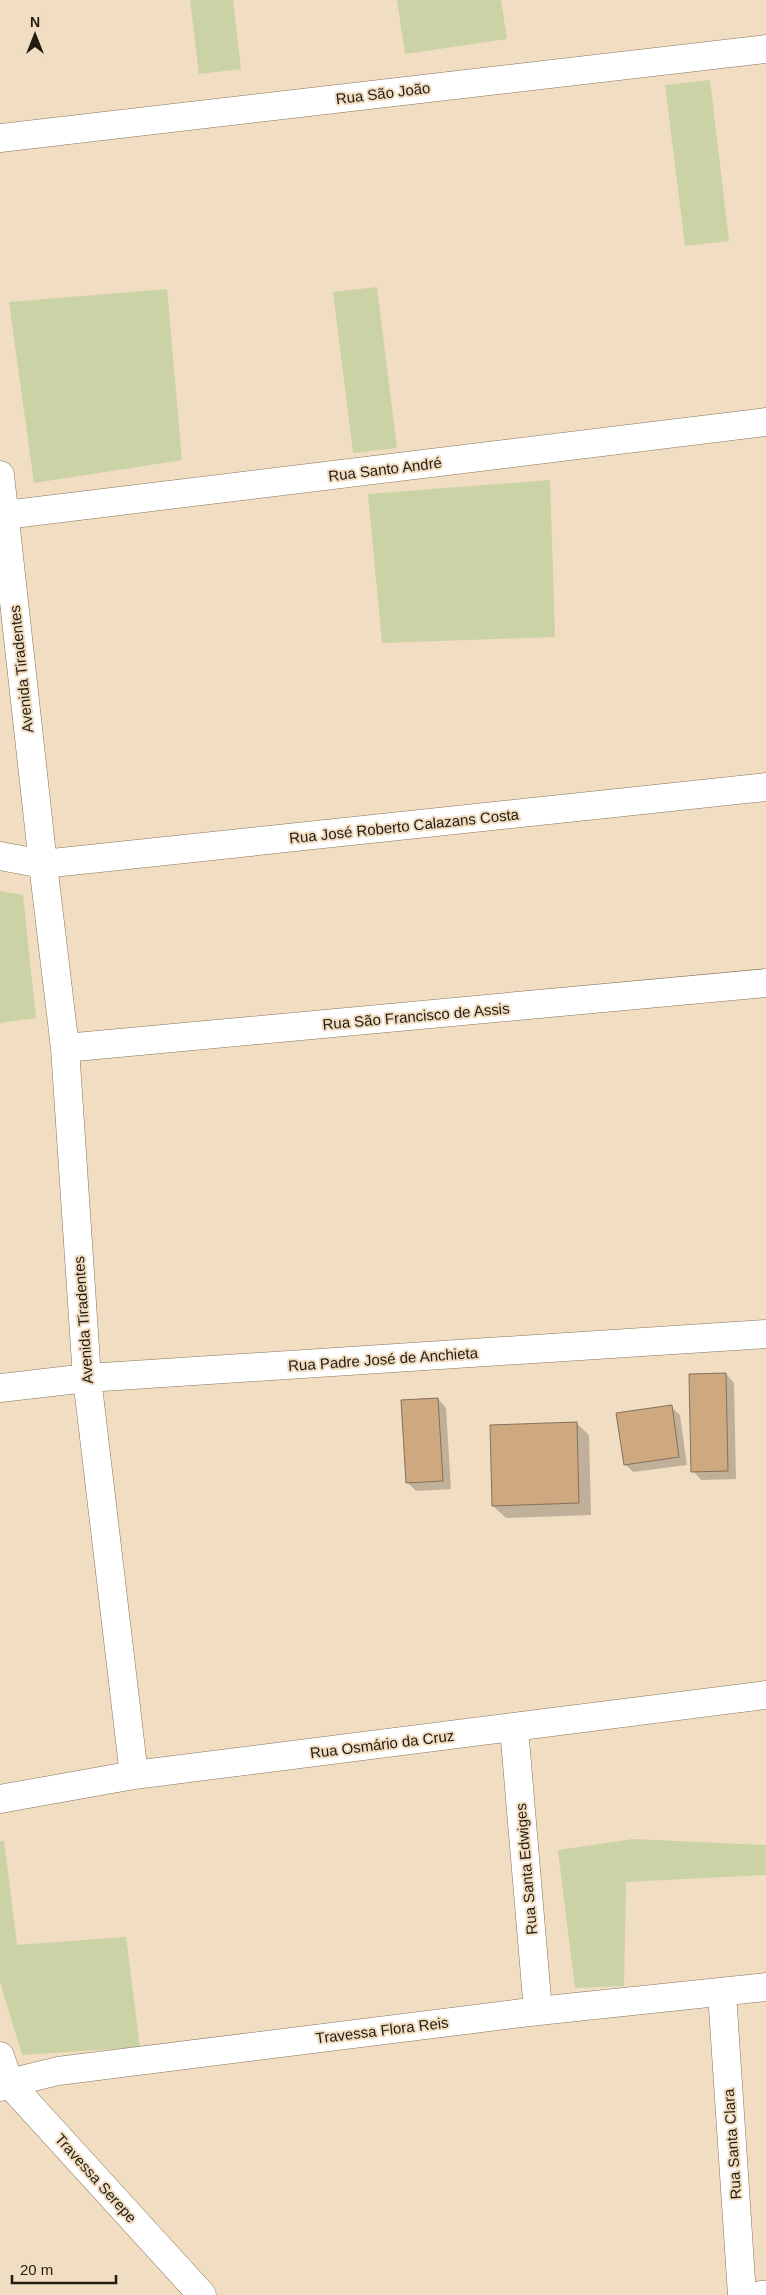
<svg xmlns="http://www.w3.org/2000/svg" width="766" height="2295" font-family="Arial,sans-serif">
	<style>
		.green { fill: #cbd2a5 }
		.shadow { fill: #0003 }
		.building { fill: #cea980; stroke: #857059 }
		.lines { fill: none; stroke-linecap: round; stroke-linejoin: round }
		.minor-casing { stroke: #87755b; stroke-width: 29 }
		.minor { stroke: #fff; stroke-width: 28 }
		.labels { text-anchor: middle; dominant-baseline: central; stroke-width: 4; stroke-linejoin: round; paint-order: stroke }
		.street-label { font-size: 15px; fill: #231c12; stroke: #f1ddc1 }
	</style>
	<rect width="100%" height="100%" fill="#f1ddc1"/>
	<path class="green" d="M190,0H233L241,69L199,74Z
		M397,0H501L507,39L405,54Z
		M710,80L729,241L685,246L665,85Z
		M377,287L397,448L353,453L333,292Z
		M167,289L182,460L34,483L9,302Z
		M550,480L555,637L382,643L368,494Z
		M0,891L23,895L36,1018L0,1023Z
		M633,1839L766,1845V1875L626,1882L624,1986L575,1988L558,1850Z
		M0,1841H4L17,1945L126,1937L140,2047L22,2055L0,1982Z"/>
	<path class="shadow" d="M726,1374L734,1383L736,1479L701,1480L693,1471Z
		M438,1399L446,1408L451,1489L416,1491L408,1483Z
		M671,1407L680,1415L687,1465L633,1472L625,1464Z
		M576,1423L589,1435L591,1515L506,1518L493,1506Z"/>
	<path class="building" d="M726,1373L728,1471L691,1472L689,1374Z
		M438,1398L443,1481L406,1483L401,1400Z
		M672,1405L679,1457L624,1465L616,1413Z
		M577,1422L579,1503L492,1506L490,1425Z"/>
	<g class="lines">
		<g class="minor-casing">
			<path id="minor" d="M0,138L766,49
				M0,475L43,864L65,1048L87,1378L134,1775
				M5,515L766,422
				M0,856L43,864L766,787
				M65,1048L766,983
				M0,1388L87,1378L766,1334
				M514,1728L538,2011
				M0,1799L134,1775L766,1695
				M722,1993L742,2295
				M0,2056L9,2083L202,2295
				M0,2087L9,2083L58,2071L538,2011L766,1987
				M761,2295H766"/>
		</g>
		<use href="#minor" class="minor"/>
	</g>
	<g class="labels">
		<g class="street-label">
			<text transform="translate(383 93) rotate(-7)">Rua São João</text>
			<text transform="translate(385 469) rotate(-7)">Rua Santo André</text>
			<text transform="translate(21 669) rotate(-96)">Avenida Tiradentes</text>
			<text transform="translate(404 826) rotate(-6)">Rua José Roberto Calazans Costa</text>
			<text transform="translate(416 1016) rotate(-5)">Rua São Francisco de Assis</text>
			<text transform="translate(83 1320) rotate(-94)">Avenida Tiradentes</text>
			<text transform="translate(383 1359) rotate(-4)">Rua Padre José de Anchieta</text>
			<text transform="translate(382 1744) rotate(-7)">Rua Osmário da Cruz</text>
			<text transform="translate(526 1869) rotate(-95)">Rua Santa Edwiges</text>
			<text transform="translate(382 2030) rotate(-7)">Travessa Flora Reis</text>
			<text transform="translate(732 2144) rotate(-94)">Rua Santa Clara</text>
			<text transform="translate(96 2178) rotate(48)">Travessa Serepe</text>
		</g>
	</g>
	<g transform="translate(35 35)" stroke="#f1ddc1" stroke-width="4" paint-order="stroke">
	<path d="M0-4L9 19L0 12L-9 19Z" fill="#231c12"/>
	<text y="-8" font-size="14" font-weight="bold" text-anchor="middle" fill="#231c12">N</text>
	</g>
	<path d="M12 2275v8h104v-8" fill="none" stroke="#231c12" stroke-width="2.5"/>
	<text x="20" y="2275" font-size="15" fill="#231c12" stroke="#f1ddc1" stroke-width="4" paint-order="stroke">20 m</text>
</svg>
